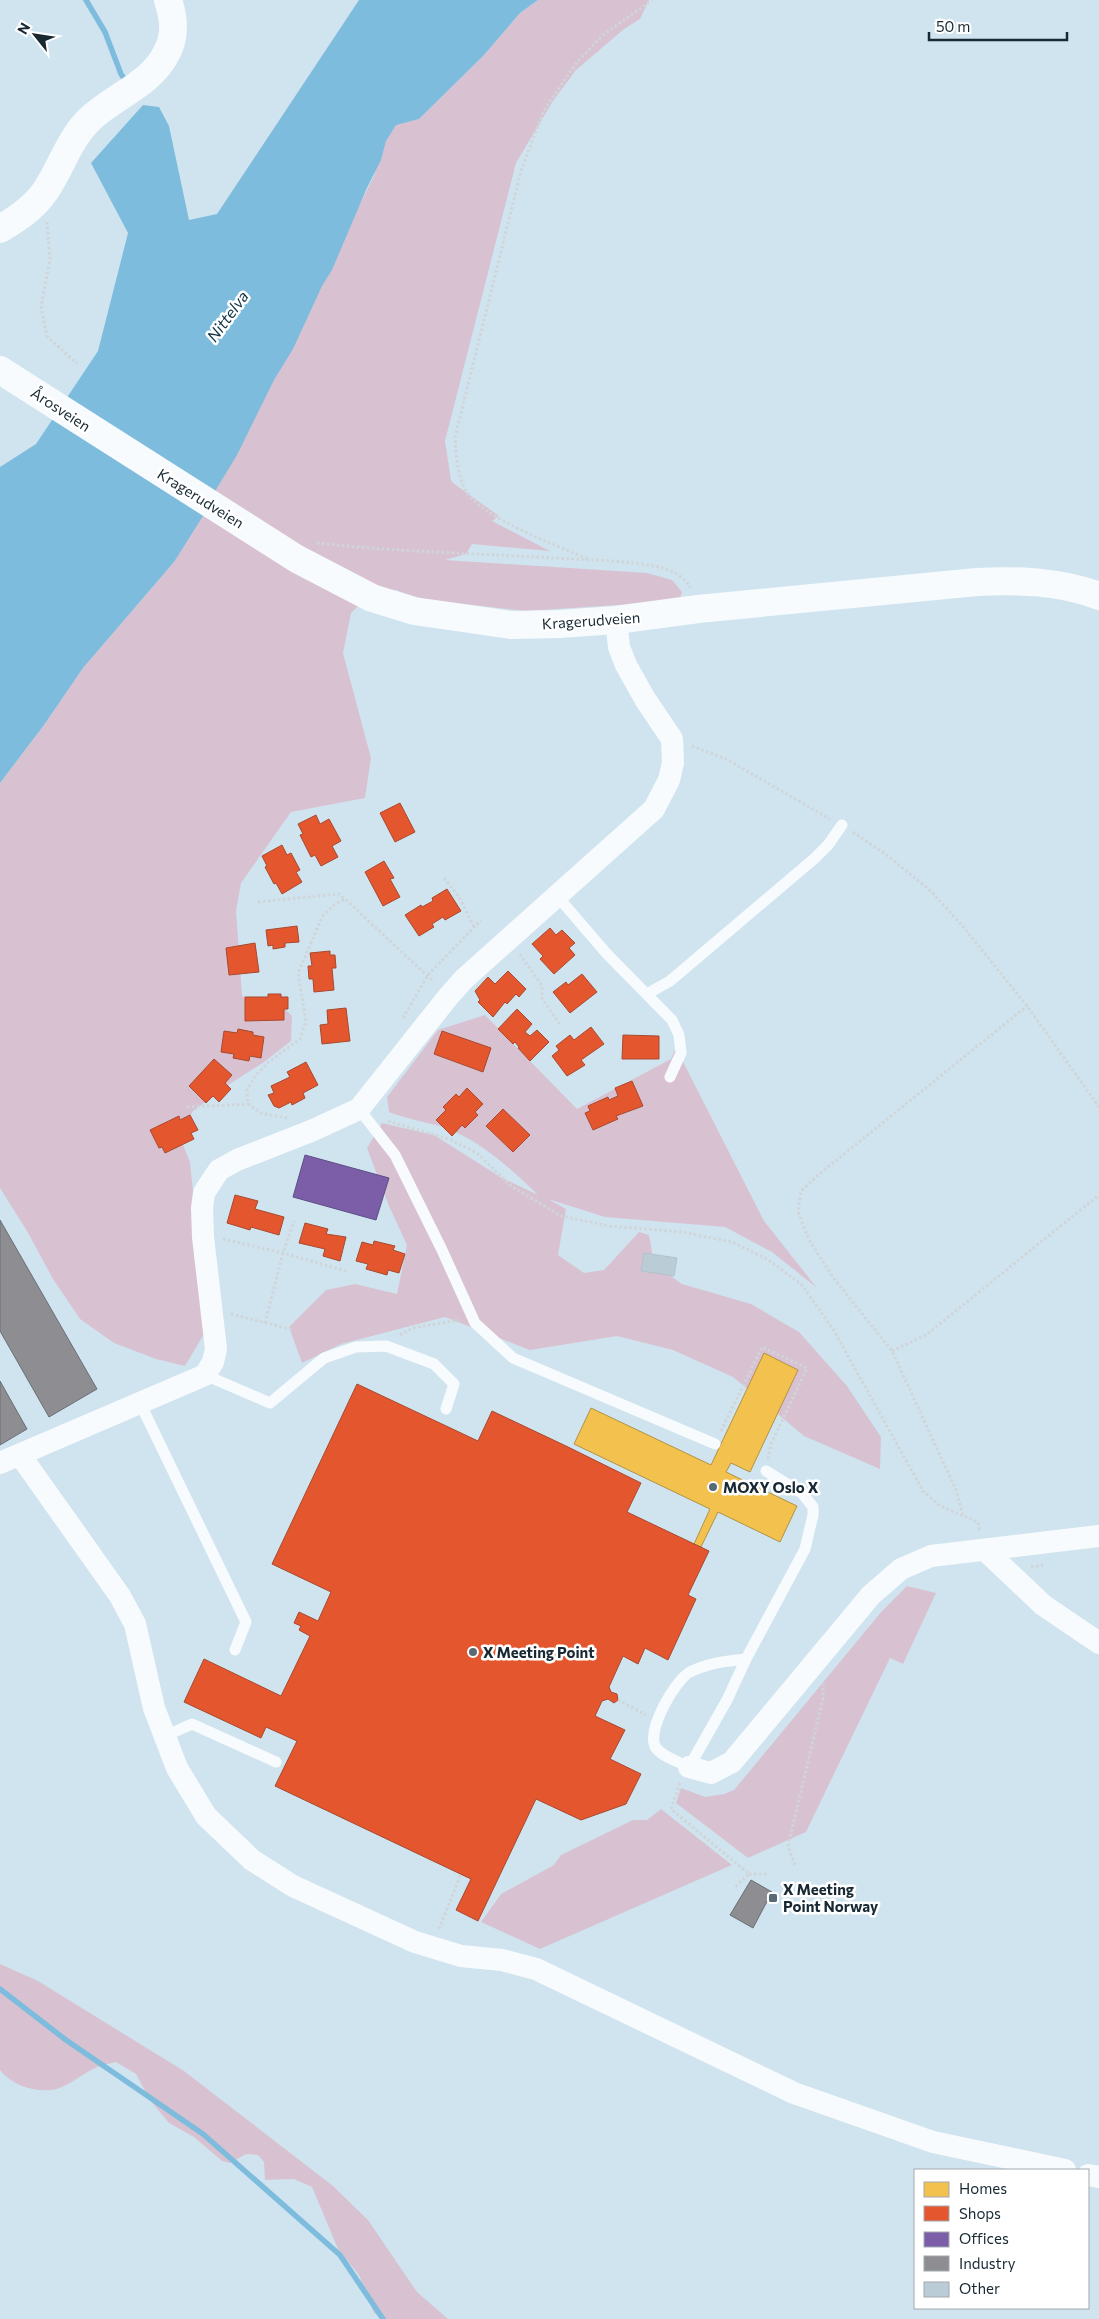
<svg xmlns="http://www.w3.org/2000/svg" width="1099" height="2319" font-family="Commissioner,sans-serif">
	<style>
		.green { fill: #d8c2d2 }
		.water { fill: #7ebcde }
		.homes { fill: #f2c14e; stroke: #b19346 }
		.shops { fill: #e4572e; stroke: #a74930 }
		.offices { fill: #7b5ea7; stroke: #5d4e84 }
		.industry { fill: #8d8d92; stroke: #6a6f76 }
		.lines { fill: none; stroke-linecap: round; stroke-linejoin: round }
		.stream { stroke: #7ebcde; stroke-width: 5.5 }
		.building { fill: #baccd6; stroke: #b1c2cc }
		.path { stroke: #cfd5d8; stroke-width: 3; stroke-dasharray: 2.5 2.5; stroke-linecap: butt }
		.lane { stroke: #f8fbfd; stroke-width: 11 }
		.street { stroke: #f8fbfd; stroke-width: 22 }
		.secondary { stroke: #f8fbfd; stroke-width: 28 }
		.poi-dot { fill: #586a75; stroke: #fff; stroke-width: 2 }
		.labels { text-anchor: middle; dominant-baseline: central; stroke-width: 5; stroke-linejoin: round; paint-order: stroke }
		.street-label { font-size: 15px; fill: #182933; stroke: #fff }
		.poi-label { font-size: 15px; font-weight: bold; fill: #182933; stroke: #fff; text-anchor: start }
		.water-label { font-size: 16px; font-style: italic; fill: #0f3345; stroke: #fff }
	</style>
	<rect width="100%" height="100%" fill="#d0e4ef"/>
	<path class="green" d="M538,0H649L640,19L624,29L576,70L553,101L516,163L445,441L451,480L453,483L499,516L492,521L550,551L472,544L466,554L445,560L647,573L672,580L682,592L679,601L526,611L422,599L396,590L367,597L351,613L343,653L371,758L365,798L291,812L241,883L236,911L242,995L254,1006L284,1008L292,1016L291,1041L264,1062L228,1085L192,1112L181,1140L190,1162L207,1329L185,1366L156,1359L114,1343L80,1319L53,1279L27,1231L0,1188V783L44,725L83,668L174,562L214,493L374,176L386,141L396,124L419,119L484,55L520,13Z
		M485,1015L577,1109L671,1059L676,1048L764,1221L817,1288L772,1252L725,1227L605,1217L548,1199L566,1209L558,1255L584,1273L604,1270L639,1232L649,1235L654,1264L682,1284L751,1304L799,1332L847,1386L881,1437L880,1469L804,1436L733,1377L673,1350L617,1336L530,1350L445,1317L341,1344L302,1363L289,1327L326,1290L355,1284L397,1294L407,1245L389,1206L367,1148L382,1123L434,1135L502,1178L538,1195C512,1170 482,1142 448,1129C429,1122 409,1120 389,1112L387,1097L438,1030Z
		M907,1586L936,1593L903,1664L890,1658L806,1832L748,1858L676,1803L681,1788L705,1797L724,1794L734,1790L882,1611Z
		M661,1809L732,1865L540,1949L481,1922L501,1894L554,1865L561,1855L633,1820H647Z
		M0,1964L38,1981L184,2071L333,2186L368,2220L417,2292L448,2319H385L374,2313L359,2275L338,2249L312,2187L294,2179L265,2180L264,2162L258,2155L246,2154L230,2163L222,2161L194,2137L169,2123L150,2100L136,2074L116,2062C108,2064 100,2065 93,2069C81,2075 66,2088 52,2090C34,2092 11,2085 0,2070Z"/>
	<path class="water" d="M359,0H538L520,13L484,55L419,119L396,125L386,141L381,160L366,190L332,270L322,286L293,349L274,380L237,455L214,493L208,508L174,562L83,668L44,725L0,783V467L36,444L98,351L128,233L91,163L143,105L159,107L169,126L189,220L217,214Z"/>
	<path class="homes" d="M764,1353L798,1370L750,1472L731,1463L726,1472L797,1506L780,1542L718,1512L701,1547L694,1544L710,1509L574,1444L591,1408L711,1465Z"/>
	<path class="shops" d="M400,803L415,832L395,842L380,813Z
		M316,815L320,824L329,819L341,841L332,846L338,857L321,866L315,855L311,857L300,835L303,834L298,824Z
		M282,845L287,855L291,853L300,870L296,872L302,882L282,894L276,883L274,884L265,867L267,866L262,856Z
		M384,861L394,878L390,879L400,897L383,906L365,872Z
		M447,889L461,911L445,920L443,917L432,924L434,927L419,936L405,915L421,905L422,907L433,901L432,898Z
		M297,926L299,942L285,943V947L273,949V945L268,946L266,930Z
		M550,928L556,935L562,930L575,943L569,948L575,955L554,974L540,959L543,956L532,944Z
		M255,943L259,972L229,975L226,948Z
		M330,951V955H335L336,968H332L334,990L314,992L313,979H309L308,966H312L310,953Z
		M508,971L526,989L519,997L516,994L507,1004L505,1002L493,1017L478,1002L480,1000L475,991L488,977L495,984Z
		M582,974L597,992L570,1013L553,992L566,982L568,985Z
		M268,994H281V997H288V1009H284V1020L245,1021V997H268Z
		M346,1008L350,1041L322,1044L320,1025L328,1024L327,1010Z
		M517,1009L532,1024L525,1032L530,1036L537,1030L549,1042L530,1061L518,1048L519,1047L515,1042L513,1044L498,1029Z
		M591,1027L604,1044L581,1060L585,1065L567,1076L552,1056L559,1050L556,1046L570,1035L574,1040Z
		M238,1029L253,1032V1035L264,1037L261,1058L250,1056L249,1061L233,1058L234,1054L221,1052L224,1031L237,1033Z
		M442,1031L491,1048L483,1072L434,1054Z
		M623,1035L659,1036V1059H622Z
		M214,1059L232,1075L225,1083L231,1089L219,1102L213,1096L206,1103L189,1086Z
		M306,1062L318,1085L303,1093L305,1098L292,1105L291,1102L279,1108L274,1106L268,1095L274,1093L271,1086L290,1077L287,1072Z
		M632,1081L643,1106L616,1116L618,1119L593,1130L585,1113L590,1111L588,1106L608,1097L609,1100L618,1096L615,1088Z
		M467,1088L483,1104L475,1112L478,1115L465,1128L462,1125L452,1136L436,1120L446,1110L443,1107L456,1094L459,1097Z
		M503,1109L530,1135L513,1152L486,1126Z
		M190,1115L198,1130L191,1133L194,1139L165,1153L162,1147L159,1148L150,1130L179,1116L180,1120Z
		M235,1195L258,1201L255,1209L284,1217L279,1235L251,1227L250,1230L227,1223Z
		M305,1223L328,1229L326,1234L346,1237L340,1261L323,1256L325,1249L299,1243Z
		M374,1241L395,1246L393,1250L405,1254L399,1273L388,1270L387,1275L366,1269L368,1264L356,1261L362,1242L373,1245Z
		M357,1384L478,1441L492,1411L566,1446L641,1483L627,1512L709,1551L688,1595L696,1599L668,1660L645,1648L638,1664L623,1656L609,1687L611,1692L617,1694L618,1700L614,1703L608,1699L602,1701L595,1716L625,1730L610,1759L641,1774L626,1804L581,1820L536,1799L478,1921L456,1910L471,1879L275,1786L297,1741L266,1727L261,1738L184,1702L204,1659L281,1696L310,1636L299,1630L301,1626L294,1623L299,1612L318,1621L331,1592L272,1564Z"/>
	<path class="offices" d="M305,1155L389,1178L376,1220L293,1197Z"/>
	<path class="industry" d="M0,1220L97,1389L49,1417L0,1331Z
		M0,1381L27,1429L0,1445Z
		M751,1880L772,1892L753,1928L730,1915Z"/>
	<g class="lines">
		<path class="stream" d="M86,0L105,32L121,74L127,83
			M0,1989L66,2040L203,2134L340,2255L383,2319"/>
	</g>
	<path class="building" d="M644,1253L677,1258L674,1276L641,1271Z"/>
	<g class="lines">
		<path class="path" d="M47,222L50,259L41,307L47,336L77,364
			M317,543C395,552 474,553 553,558C588,560 629,560 663,568C673,571 686,578 690,588
			M587,559C557,545 480,518 465,489C457,473 456,455 455,437L521,171L544,110L577,62L603,35L652,0
			M692,746L726,759L830,819
			M853,832L888,856L932,892L965,929L1027,1006L1099,1107
			M444,878L459,897L474,927
			M258,902L339,894L345,899
			M520,954L542,986V999L561,1026
			M403,1018L428,975L481,920
			M187,1107L248,1104
			M287,1118L261,1113L248,1104L247,1090L256,1075L270,1061L300,1039L306,1021L298,973L322,917L334,905L345,899L434,982
			M388,1121L449,1139L477,1153L511,1186L561,1216L610,1226L681,1232L732,1242L767,1259L801,1284L833,1329L923,1491L940,1506L978,1522L980,1532
			M223,1239L283,1253L346,1271
			M231,1314L293,1330
			M265,1323L283,1253L294,1221
			M400,1335L412,1328L459,1320
			M892,1351L926,1335L1099,1195
			M721,1431L762,1347L807,1368L771,1444L768,1459
			M963,1515L956,1490L892,1351L835,1280L809,1240L798,1212L801,1191L817,1176L1027,1006
			M1031,1567L1044,1565
			M618,1700L646,1715
			M680,1783L671,1809L749,1874L735,1887
			M795,1865L788,1846L823,1698V1684
			M749,1874H768
			M439,1929L461,1874"/>
		<path class="lane" d="M558,897L607,954L672,1020L679,1035L681,1053L670,1077
			M647,994L670,981L815,858L828,845L842,825
			M359,1109L395,1155L442,1250L475,1323L513,1358L715,1444
			M205,1375L270,1403L324,1358L356,1347L386,1346L434,1364L454,1384L446,1409
			M140,1403L246,1622L235,1650
			M746,1659C726,1661 708,1663 690,1672C675,1680 645,1732 656,1748C663,1757 679,1762 689,1767L727,1700L746,1659L805,1549L813,1515V1507L802,1493L766,1471
			M165,1736L192,1724L276,1762"/>
		<path class="street" d="M20,1455L120,1596L135,1624L154,1708L177,1768L206,1816L252,1860L293,1886L415,1942L461,1956L502,1960L536,1969L794,2093L933,2142L1065,2170
			M0,1463L205,1375L213,1362L216,1349L203,1237L202,1208L204,1193L211,1182L219,1170L237,1160L311,1131L359,1109L448,997L464,979L654,809L669,780L673,763L672,739L645,699L626,665L619,647L616,620
			M985,1550L1043,1605L1099,1643
			M689,1767L711,1773L732,1762L871,1595L901,1569L931,1556L1099,1536
			M1088,2175L1099,2177"/>
		<path class="secondary" d="M0,229C17,219 35,207 46,190C62,166 69,139 90,119C115,95 151,85 167,52C176,35 174,18 168,0
			M0,370L297,559L372,598L414,611L511,625L560,624L616,620L698,609L977,582C1018,580 1060,581 1099,596"/>
	</g>
	<g class="poi-dot">
		<circle cx="713" cy="1487" r="5"/>
		<circle cx="473" cy="1652" r="5"/>
		<rect x="768" y="1893" width="10" height="10" rx="2.5"/>
	</g>
	<g class="labels">
		<g class="street-label">
			<text transform="translate(61 409) rotate(33)">Årosveien</text>
			<text transform="translate(201 498) rotate(32)">Kragerudveien</text>
			<text transform="translate(591 620) rotate(-4)">Kragerudveien</text>
		</g>
		<g class="poi-label">
			<text x="723" y="1487">MOXY Oslo X</text>
			<text x="483" y="1652">X Meeting Point</text>
			<text x="783" y="1889">X Meeting<tspan x="783" dy="17">Point Norway</tspan></text>
		</g>
		<g class="water-label">
			<text transform="translate(227 316) rotate(-54)">Nittelva</text>
		</g>
	</g>
	<rect x="914" y="2169" width="175" height="140" fill="#ffffff" stroke="#a3a9ad"/>
	<rect x="924" y="2182" width="25" height="15" fill="#f2c14e" stroke="#a3a9ad"/>
	<text x="959" y="2194" font-size="15" fill="#182933">Homes</text>
	<rect x="924" y="2206" width="25" height="15" fill="#e4572e" stroke="#a3a9ad"/>
	<text x="959" y="2219" font-size="15" fill="#182933">Shops</text>
	<rect x="924" y="2232" width="25" height="15" fill="#7b5ea7" stroke="#a3a9ad"/>
	<text x="959" y="2244" font-size="15" fill="#182933">Offices</text>
	<rect x="924" y="2256" width="25" height="15" fill="#8d8d92" stroke="#a3a9ad"/>
	<text x="959" y="2269" font-size="15" fill="#182933">Industry</text>
	<rect x="924" y="2282" width="25" height="15" fill="#baccd6" stroke="#a3a9ad"/>
	<text x="959" y="2294" font-size="15" fill="#182933">Other</text>
	<g transform="translate(35 35) rotate(300)" stroke="#ffffff" stroke-width="4" paint-order="stroke">
	<path d="M0-4L9 19L0 12L-9 19Z" fill="#182933"/>
	<text y="-8" font-size="14" font-weight="bold" text-anchor="middle" fill="#182933">N</text>
	</g>
	<path d="M929 32v8h138v-8" fill="none" stroke="#182933" stroke-width="2.5"/>
	<text x="936" y="32" font-size="15" fill="#182933" stroke="#ffffff" stroke-width="4" paint-order="stroke">50 m</text>
</svg>
